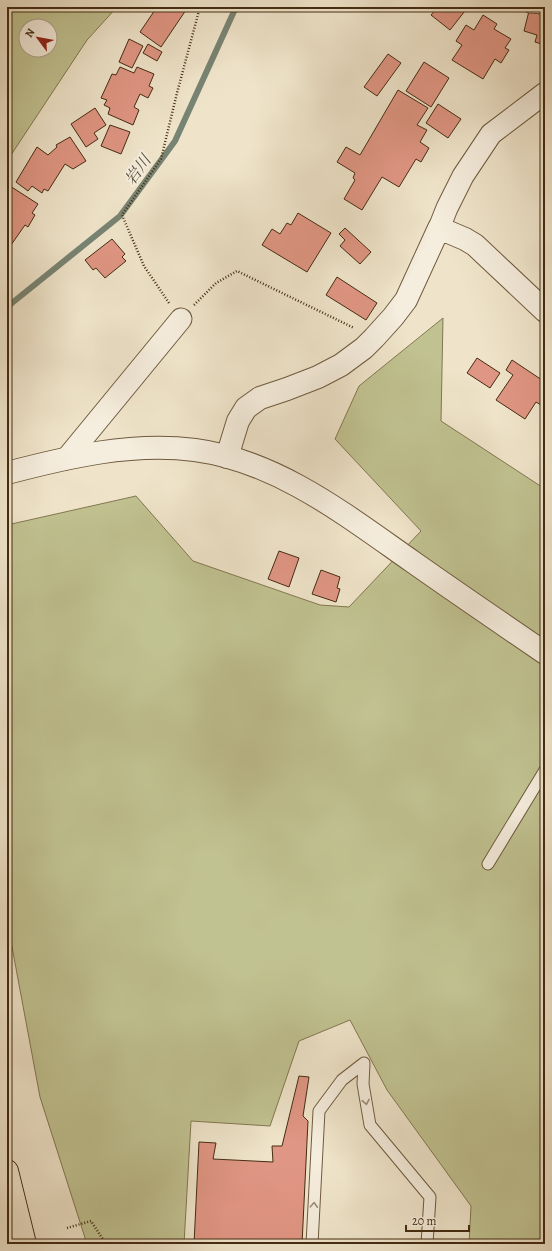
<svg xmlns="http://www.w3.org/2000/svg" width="552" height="1251" font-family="Alegreya,'Noto Serif JP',serif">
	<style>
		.green { fill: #c1c291; stroke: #827751; fill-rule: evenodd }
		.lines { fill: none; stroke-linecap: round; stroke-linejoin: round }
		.stream { stroke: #788473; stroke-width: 6 }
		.building { fill: #e09684; stroke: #442c11 }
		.service-casing { stroke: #6f5a3f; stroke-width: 13 }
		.minor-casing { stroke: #6f5a3f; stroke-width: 23 }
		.tertiary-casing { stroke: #6f5a3f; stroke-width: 24 }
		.motorway-casing { stroke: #442c11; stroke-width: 24 }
		.path { stroke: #442c11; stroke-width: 2.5; stroke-dasharray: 1 2; stroke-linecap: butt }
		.service { stroke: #f5eddd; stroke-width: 11 }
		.minor { stroke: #f5eddd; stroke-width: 21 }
		.tertiary { stroke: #f5eddd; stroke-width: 22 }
		.motorway { stroke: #efe4ca; stroke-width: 22 }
		.oneway { stroke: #9c8c77 }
		.labels { text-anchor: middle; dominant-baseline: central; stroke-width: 4; stroke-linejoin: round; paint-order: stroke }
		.water-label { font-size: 16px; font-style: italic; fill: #5a513a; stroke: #f5eddd }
	</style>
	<rect width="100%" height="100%" fill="#efe4ca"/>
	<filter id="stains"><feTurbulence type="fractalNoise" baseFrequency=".005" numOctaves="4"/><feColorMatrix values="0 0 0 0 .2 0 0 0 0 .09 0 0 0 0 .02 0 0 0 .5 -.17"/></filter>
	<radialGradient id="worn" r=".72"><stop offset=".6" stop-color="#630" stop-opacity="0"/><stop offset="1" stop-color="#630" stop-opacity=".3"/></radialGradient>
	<path class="green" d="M7,7H117L87,40L7,161ZM26,26H50V50H26Z
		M443,318L441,421L545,489V1244H469L471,1206L387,1090L350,1020L299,1041L270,1126L191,1121L184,1244H87L40,1097L7,920V525L136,496L193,561L320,605L349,607L421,531L335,439L359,386Z"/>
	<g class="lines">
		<path class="stream" d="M7,307L120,216L175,141L236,7"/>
	</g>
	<path class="building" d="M157,7H188L161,47L140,32Z
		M438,7H468L450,30L431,15Z
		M540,10L545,11V45L535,42L537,35L524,31L529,11L539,14Z
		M483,15L497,24L494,29L511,39L505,48L509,50L501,63L495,59L483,79L452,60L462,45L456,41L466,25L474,30Z
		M129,39L143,46L132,68L119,62Z
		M148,44L162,52L157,61L143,53Z
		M388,54L401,63L377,96L364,87Z
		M424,62L449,78L431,107L406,91Z
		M120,67L134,73L137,67L154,74L149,86L153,88L148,98L140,94L134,107L139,110L133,125L108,114L110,108L104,105L107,100L101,98L112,74L116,75Z
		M398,90L428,108L417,125L427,130L420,142L429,148L421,162L416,159L399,187L382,177L362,210L344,199L355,180L353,178L355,173L337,162L346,147L360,155Z
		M438,104L461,119L448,138L426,123Z
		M95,108L106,125L94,133L98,139L86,147L71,124Z
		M110,125L130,132L121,154L101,146Z
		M70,137L86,161L73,169L65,164L48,191L44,189L42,193L32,186L28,191L16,182L37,147L48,155L57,147L56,145Z
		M10,186L38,204L32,213L35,215L28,227L25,225L11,245L7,243V188L8,189Z
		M298,213L331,233L307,272L262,245L272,229L280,234L287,223L291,225Z
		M345,228L371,252L360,264L340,246L345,240L339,234Z
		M112,239L125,254L122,257L126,261L105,278L96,268L93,270L85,260Z
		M337,277L377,303L366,320L326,295Z
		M477,358L500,373L490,388L467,373Z
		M512,360L545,382V398L541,405L536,402L525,419L496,400L513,375L506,370Z
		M279,551L299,558L289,587L268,579Z
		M321,570L340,577L337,588L340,589L336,602L312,594Z
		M299,1076L309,1077L303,1116L308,1121L302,1244H194L199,1142L216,1143L213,1159L273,1162L272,1146H282Z"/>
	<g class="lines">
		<g class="service-casing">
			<path id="service" d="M529,7L545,8
				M488,864L545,770
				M364,1063L363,1084L370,1125L430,1197L427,1244
				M312,1244L319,1111L342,1080L364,1063"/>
		</g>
		<g class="minor-casing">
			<path id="minor" d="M439,228L447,208L463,176L491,134L545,93
				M66,459L181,319"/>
		</g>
		<g class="tertiary-casing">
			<path id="tertiary" d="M227,457L238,421L246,408L260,398L287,389L318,377L341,365L364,348L374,338L393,317L406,300L439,228L465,239L475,245L545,311
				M7,473C68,457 131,442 195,450C278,461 347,516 413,562C457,593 501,623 545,653"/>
		</g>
		<g class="motorway-casing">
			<path id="motorway" d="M7,1171L25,1244"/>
		</g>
		<path class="path" d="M169,303L144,266L122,215L161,159L177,93L200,7
			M194,305L216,283L237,271L354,328
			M67,1228L91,1221L106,1244"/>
		<use href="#service" class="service"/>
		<use href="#minor" class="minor"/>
		<use href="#tertiary" class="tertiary"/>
		<use href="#motorway" class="motorway"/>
	</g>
	<defs><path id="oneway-chevron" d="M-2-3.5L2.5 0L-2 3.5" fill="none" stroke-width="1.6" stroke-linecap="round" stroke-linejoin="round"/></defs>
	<g class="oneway">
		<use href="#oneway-chevron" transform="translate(366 1102) rotate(79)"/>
		<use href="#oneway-chevron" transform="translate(314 1205) rotate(-87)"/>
	</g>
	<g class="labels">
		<g class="water-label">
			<text transform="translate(138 170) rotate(-54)">岩川</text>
		</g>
	</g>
	<rect width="552" height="1251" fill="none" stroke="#efe4ca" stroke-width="24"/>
	<rect x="8" y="8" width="536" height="1235" fill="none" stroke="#442c11" stroke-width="2"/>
	<rect x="12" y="12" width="528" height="1227" fill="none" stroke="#442c11"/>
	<g transform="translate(38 38) rotate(302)"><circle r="19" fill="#f5eddd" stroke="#aea08b"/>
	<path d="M0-3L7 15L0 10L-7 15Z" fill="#8f2418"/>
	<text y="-6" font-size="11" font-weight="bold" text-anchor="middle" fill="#442c11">N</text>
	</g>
	<path d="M406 1225v6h63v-6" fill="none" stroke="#442c11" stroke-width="2"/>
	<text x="412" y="1225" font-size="12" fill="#442c11" stroke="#f5eddd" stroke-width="3" paint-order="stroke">20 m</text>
	<rect width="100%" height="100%" filter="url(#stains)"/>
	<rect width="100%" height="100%" fill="url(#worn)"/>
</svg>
